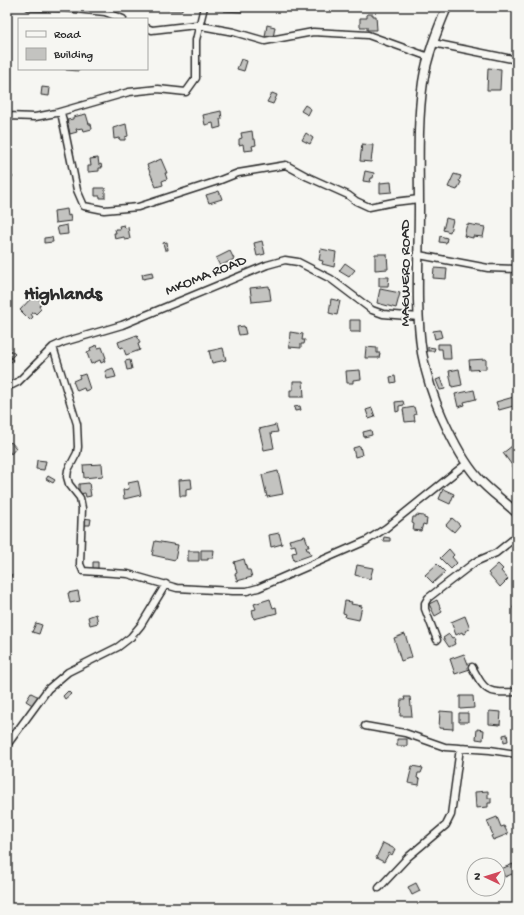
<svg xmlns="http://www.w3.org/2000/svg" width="524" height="915" font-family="'Gochi Hand',sans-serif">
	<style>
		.building { fill: #c3c3c0; stroke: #2b2b2b }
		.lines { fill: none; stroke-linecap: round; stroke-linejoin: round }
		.street-casing { stroke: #2b2b2b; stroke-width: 9 }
		.secondary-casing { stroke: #2b2b2b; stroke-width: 11 }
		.street { stroke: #f6f6f2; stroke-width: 6 }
		.secondary { stroke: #f6f6f2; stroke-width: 8 }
		.labels { text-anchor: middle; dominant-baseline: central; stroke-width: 3.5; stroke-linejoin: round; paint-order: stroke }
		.street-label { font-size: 15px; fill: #2b2b2b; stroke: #f6f6f2 }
		.district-label { font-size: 19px; font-weight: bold; fill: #2b2b2b; stroke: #f6f6f2 }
	</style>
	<rect width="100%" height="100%" fill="#f6f6f2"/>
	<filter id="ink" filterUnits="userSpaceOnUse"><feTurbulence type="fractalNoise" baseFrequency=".025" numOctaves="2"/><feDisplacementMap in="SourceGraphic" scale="8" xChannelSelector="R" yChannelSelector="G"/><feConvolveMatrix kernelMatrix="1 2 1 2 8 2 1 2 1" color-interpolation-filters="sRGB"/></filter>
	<g filter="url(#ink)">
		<path class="building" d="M168,7H182V10H168Z
			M224,7H243L242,12L224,11Z
			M367,14H373V16H376L377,30H367V27H360V18H367Z
			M267,25L275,27L273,38L265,37Z
			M241,59L247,61L244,71L237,69Z
			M488,68L501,69L500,90H487Z
			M66,69H79V71L66,70Z
			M42,87L50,88L49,96L41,95Z
			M272,93L277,95L273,104L267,102Z
			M305,105L311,109L308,115L301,111Z
			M221,111L222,119H220L221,127L214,129L213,123L205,125L203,115Z
			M86,114L89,124H91L92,129L84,131L83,128L76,129L77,132L70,134L67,120L73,119V117Z
			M126,124L128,136L125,137V140H120L119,138L114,139L113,128Z
			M252,131L253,139H255L256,145L252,146L253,150L244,151L243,144L239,145V139L242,138L241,133Z
			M306,133L313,138L310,144L302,140Z
			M362,144L373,145L371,162L360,161Z
			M98,158L99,165L101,164L102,168H99V171L88,172V166H91L90,159Z
			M161,159L167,173H165L167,179L162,181L163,185L156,187L147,165Z
			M365,171L374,173L373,178H371L370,182L363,181Z
			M10,174L13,177L9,181L7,177Z
			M454,174L461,176L459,181L461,182L457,190L448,187Z
			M391,182L392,192L380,193V183Z
			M95,188H105V198H100V196H95Z
			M219,191L222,199L209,203L206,195Z
			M67,209L68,216L70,215L71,221L55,223L54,211Z
			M446,218L453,220L450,232L443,230Z
			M467,224L485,227L483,237L473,236V238L464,236Z
			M67,225L68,234L59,235L57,227Z
			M124,225L125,228L128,227L130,239L125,240L124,237L115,239L114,233H116L115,229H120L119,226Z
			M440,236L447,238L446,243L439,242Z
			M52,237L53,242L44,243V238Z
			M262,241L265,254L257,256L254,243Z
			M167,242L168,250H165L163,243Z
			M321,249L336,252L334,267L322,264L323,261L319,260Z
			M230,251L234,259L220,266L216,258Z
			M375,254H387L388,269L375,270Z
			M345,263L355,270L349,277L339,271Z
			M434,268L447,269L446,279L433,278Z
			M152,272L153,277L143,279L142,274Z
			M379,277H389L388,286H379Z
			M269,286L271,300L252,302L250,288Z
			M380,289L400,293L396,308L377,303Z
			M34,295L42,302L39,306L41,309L36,314L34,312L31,314L33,317L30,320L20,310Z
			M331,299L340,301L337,315L329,313Z
			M350,320H360V332H350Z
			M244,326L246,334L239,335L237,327Z
			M7,330L11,336L8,338L7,337Z
			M440,330L442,337L435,339L433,331Z
			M290,332L303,334L302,340H305L304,344H301V348L289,347Z
			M137,335L140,343L138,344L140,350L126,355L123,347L120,348L118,342Z
			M438,344H450L451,359H443L442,349H438Z
			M97,345L98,348L102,347L106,358L104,359L105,361L101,363L100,360L91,364L87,353L91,351L90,348Z
			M366,347L377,348V353H380L379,358H365Z
			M428,347L435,348L434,351H428Z
			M8,348L15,354L11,358L13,360L9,364L7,362V349Z
			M223,348L226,360L212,363L209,351Z
			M486,359V369L470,370L469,360Z
			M130,360L132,369L127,370L125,361Z
			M113,368L116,377L107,379L105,371Z
			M459,369L462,385L452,387L449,371Z
			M360,370L361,379L353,380V383H347L346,371Z
			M85,374L90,389L85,391L84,388L77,391L73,381L80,378L79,376Z
			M395,376L396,382L391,383L390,377Z
			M441,378L445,389L440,390L436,380Z
			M293,381H303L304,397H290V390H293Z
			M474,390L476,399L464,402L465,405L458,407L455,394Z
			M517,396V405L499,410L496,402Z
			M403,401L404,405L399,406V411L396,412L395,402Z
			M7,404H10L11,412L7,413Z
			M300,406L301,410L295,411L294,407Z
			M414,407L416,414L414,415L415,421L405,422L403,409Z
			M372,408L375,417L369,419L366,410Z
			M276,425L278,432L271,433L274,448L264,450L259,429Z
			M371,430L372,435L364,437L363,432Z
			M11,442L16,448L11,454L9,451L7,453V446Z
			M360,446L362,455L355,457L353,448Z
			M512,446L517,453V466L514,468L503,453Z
			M37,460L46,461L44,470L36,469Z
			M102,464L103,476L84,478L83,465Z
			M278,471L283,494L267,497L262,475Z
			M48,476L55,480L53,483L46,479Z
			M191,479L192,488L186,489V496H180L179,480Z
			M138,481L141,495L124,499L123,490L129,489L128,483Z
			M89,483L91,496L86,497L85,493L79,494V484Z
			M443,489L454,494L450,504L439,499Z
			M416,515L424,516V518L427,519L426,525L423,524L421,531L413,530L414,524L412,523L413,517H416Z
			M82,518L91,519L90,525H82Z
			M452,518L460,525L454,532L446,525Z
			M279,533L282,544L271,547L269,535Z
			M305,536L309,547H306L307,550H309L311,555L294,561L292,553L297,552L295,545L291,546L289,540Z
			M384,537L390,538V541H383Z
			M155,541L178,545L175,560L152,555Z
			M449,549L454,555L452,557L457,563L451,569L440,558Z
			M201,550H214L213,558H208V560H201Z
			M188,551H199V561H188Z
			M244,559L247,570H250L252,577L237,581L235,574L237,573L234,562Z
			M93,562H98V570L93,569Z
			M437,564L445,572L433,583L425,575Z
			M498,564L503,569L501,571L508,579L500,587L488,573Z
			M357,565L373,568L370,579L355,575Z
			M7,573L12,575L8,583H7Z
			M78,591L80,601L70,603L68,593Z
			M270,599L273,608L276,607L277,613L254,619L252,610L256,609L254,604Z
			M437,600L442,612L435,616L429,604Z
			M345,601L352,602L351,604L362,606L359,620L345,617L346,614L343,613Z
			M517,604V616L513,607Z
			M96,614L98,623L90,625L88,617Z
			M465,616L470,629L465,631L466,633L463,634L462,632L456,635L451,622Z
			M36,623L42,625L39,634L32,632Z
			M405,634L412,657L401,661L394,638Z
			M449,634L452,638L454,637L456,640L454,641L455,644L449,647L443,638Z
			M464,654L470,669L455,674L450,659Z
			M68,691L71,694L65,699L63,696Z
			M31,693L39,697L34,706L26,701Z
			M460,696H473L474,708L460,709Z
			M404,697H410L412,716H400L401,700H405Z
			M440,711L453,712V729L439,728Z
			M489,711L501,712L500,725L489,724Z
			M459,713H468V722H459Z
			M477,729L484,730L483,740L476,739Z
			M507,734L508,741L504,742L503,735Z
			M397,739H407V746H397Z
			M412,766L423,768L421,773H418L417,778L420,779L419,785L408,783Z
			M488,791V798H491V803H488V807L476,808L475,792Z
			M497,817L501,827L504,826L508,834L493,840L491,836L493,835L487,821Z
			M383,843L395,849L392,855L389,853L384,862L376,858Z
			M513,864L514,867L517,866V876L514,877L512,874L505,877L501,869Z
			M416,883L420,891L412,895L408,887Z"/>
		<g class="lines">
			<g class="street-casing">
				<path id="street" d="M29,7L65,8L105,12L123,19
					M147,28L152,30L196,25L234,32L265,41L313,32L368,35L429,57
					M433,43L517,60
					M61,112L77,190L84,206L104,210L138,207L218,181L238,173L286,165L308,177L348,195L356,201L369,207L394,202L419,199
					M7,116L35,117L56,113L129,92L158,89L186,92L196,78V40L204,7
					M419,255L488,268L517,269
					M53,347L77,424L78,447L77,453L68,470L67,477L69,484L80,498L82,508L80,564L83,571L128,574L177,588L233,591H247L258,588L366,541L386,528L467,463
					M7,385H12L18,382L53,347L64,342L122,325L267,265L285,260L298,262L331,279L372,310L383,314L419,317
					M437,640L425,609V603L428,598L475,562L496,553L517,536
					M472,667C486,693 487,693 517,692
					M365,726L405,733L445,747L490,750L517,754
					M7,745L48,689L68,672L118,647L131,637L141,625L166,584
					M379,888L408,857L446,825L451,815L460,748"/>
			</g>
			<g class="secondary-casing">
				<path id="secondary" d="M447,7C437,31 427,56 423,82C417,123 419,166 419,208C419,256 415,306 422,353C426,374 433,397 442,417C451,437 462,460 477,477C488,490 504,501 517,513"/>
			</g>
			<use href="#street" class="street"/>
			<use href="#secondary" class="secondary"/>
		</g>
	</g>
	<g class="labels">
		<g class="street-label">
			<text transform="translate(406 273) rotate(-90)">MAGWERO ROAD</text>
			<text transform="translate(206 276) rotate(-22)">MKOMA ROAD</text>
		</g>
		<g class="district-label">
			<text x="63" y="295">Highlands</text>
		</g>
	</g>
	<rect width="524" height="915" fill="none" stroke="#f6f6f2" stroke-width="24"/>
	<rect x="12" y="12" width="500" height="891" fill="none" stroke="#2b2b2b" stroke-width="1.5" filter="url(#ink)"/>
	<rect x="18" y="18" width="130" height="52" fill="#f6f6f2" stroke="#a5a5a2"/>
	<rect x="26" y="31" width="20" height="6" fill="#f6f6f2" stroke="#a5a5a2"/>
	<text x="54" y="38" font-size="12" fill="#2b2b2b">Road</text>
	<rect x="26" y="48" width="20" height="12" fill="#c3c3c0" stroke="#a5a5a2"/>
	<text x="54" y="58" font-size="12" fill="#2b2b2b">Building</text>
	<g transform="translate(486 877) rotate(274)"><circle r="19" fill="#f6f6f2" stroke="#a5a5a2"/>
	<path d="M0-3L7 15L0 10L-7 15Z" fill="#d1495b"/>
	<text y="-6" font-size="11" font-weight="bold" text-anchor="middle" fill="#2b2b2b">N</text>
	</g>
</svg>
